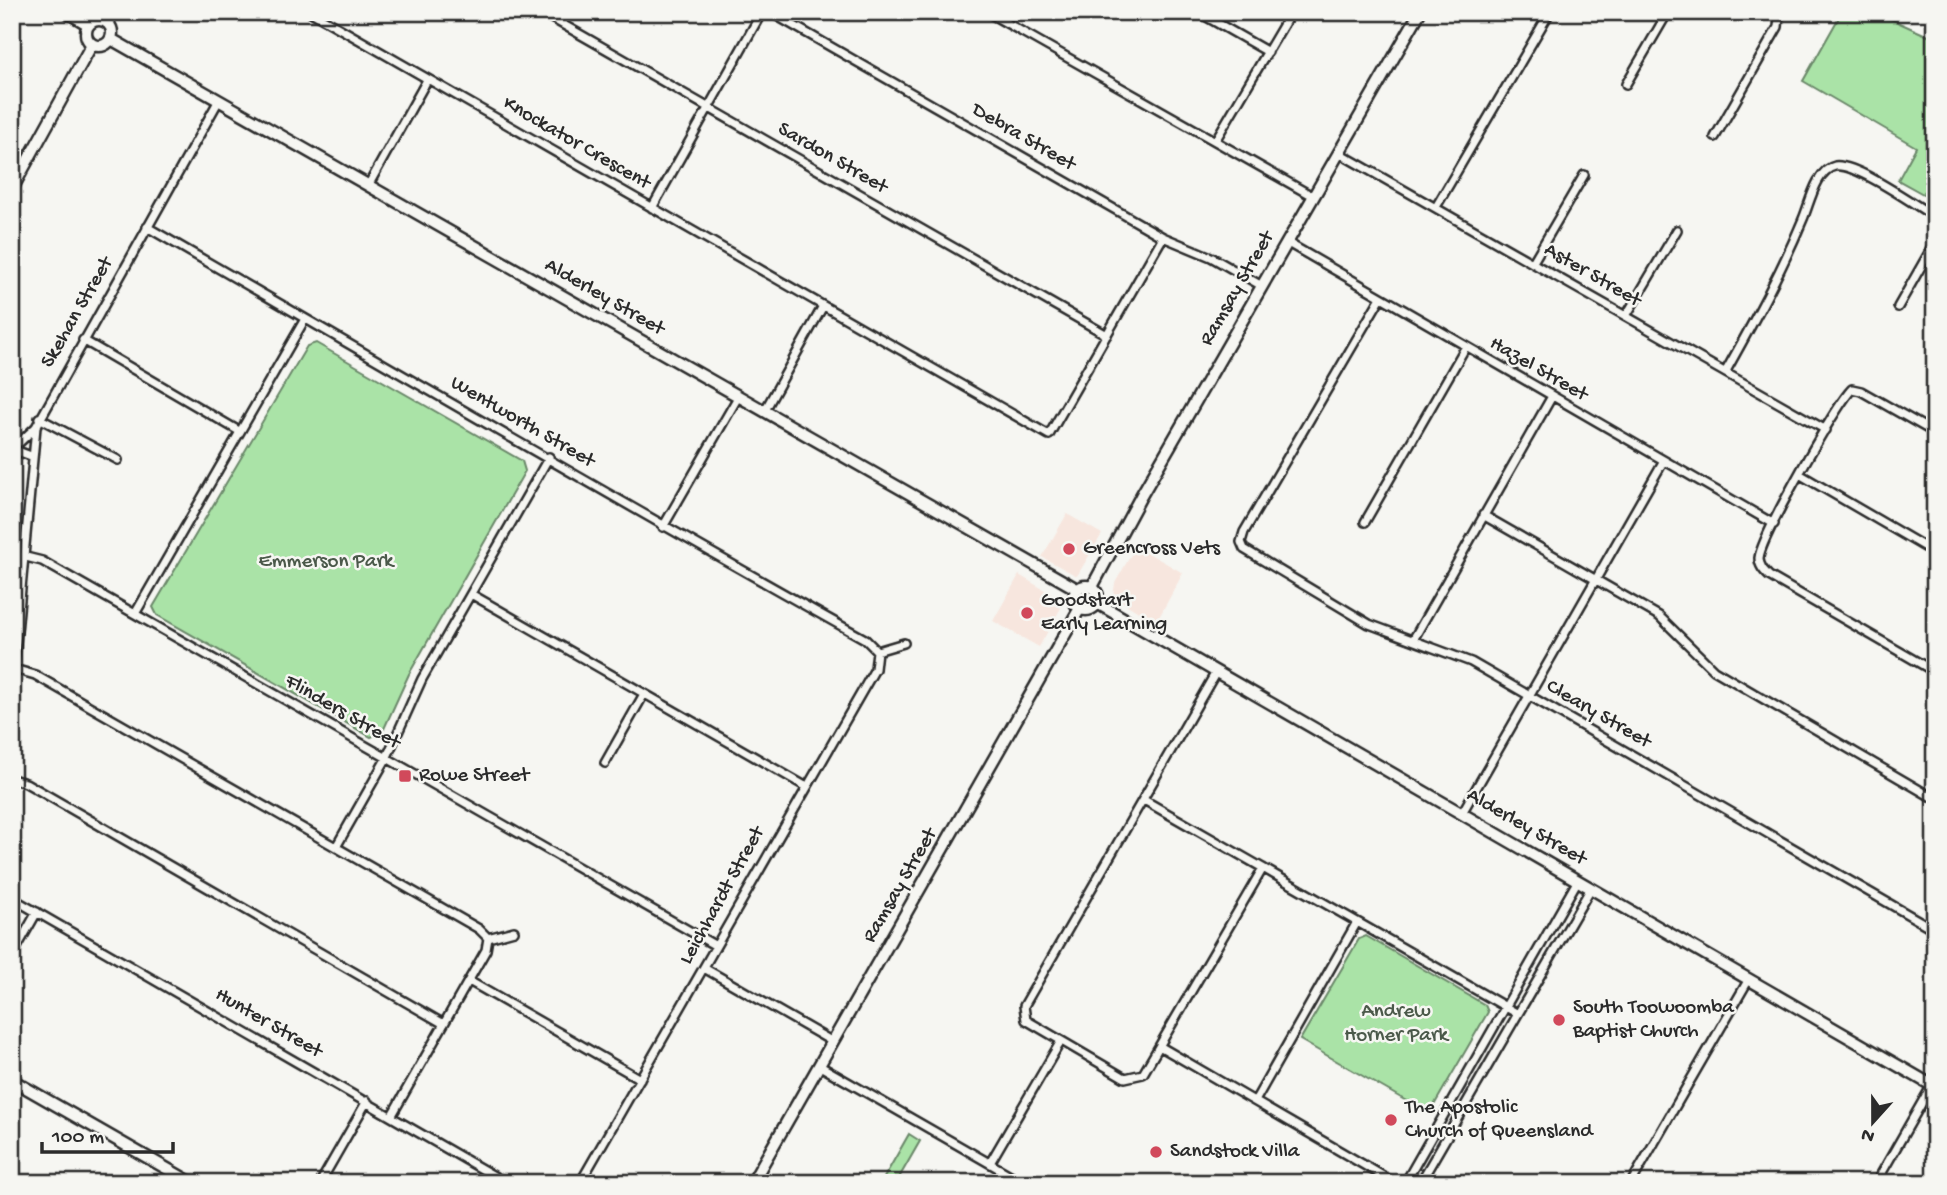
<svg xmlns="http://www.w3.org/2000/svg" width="1947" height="1195" font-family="'Gochi Hand',sans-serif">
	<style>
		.built { fill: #f7e6de }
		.green { fill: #aae3a7; stroke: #6a8769; stroke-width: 2 }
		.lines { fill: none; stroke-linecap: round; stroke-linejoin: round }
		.street-casing { stroke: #2b2b2b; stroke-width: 12 }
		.secondary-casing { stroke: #2b2b2b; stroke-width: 15 }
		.street { stroke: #f6f6f2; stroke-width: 7 }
		.secondary { stroke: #f6f6f2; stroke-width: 10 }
		.poi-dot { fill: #d1495b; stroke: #f6f6f2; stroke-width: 2.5 }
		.labels { text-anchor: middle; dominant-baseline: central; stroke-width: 5; stroke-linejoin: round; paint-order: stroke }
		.street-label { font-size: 21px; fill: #2b2b2b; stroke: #f6f6f2 }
		.poi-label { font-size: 21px; fill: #2b2b2b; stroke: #f6f6f2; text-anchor: start }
		.park-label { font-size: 21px; fill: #4b594a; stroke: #f6f6f2 }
	</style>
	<rect width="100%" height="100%" fill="#f6f6f2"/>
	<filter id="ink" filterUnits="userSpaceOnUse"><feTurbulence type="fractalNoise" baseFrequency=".0143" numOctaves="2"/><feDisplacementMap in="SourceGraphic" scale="14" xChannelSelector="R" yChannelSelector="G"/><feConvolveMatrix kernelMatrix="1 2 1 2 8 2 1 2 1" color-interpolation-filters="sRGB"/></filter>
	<g filter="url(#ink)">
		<path class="built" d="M1067,514L1102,534L1077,576L1042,557Z
			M1136,546L1183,573L1156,623L1113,596L1115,583Z
			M1019,575L1060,599L1062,606L1039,647L993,621Z"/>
		<path class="green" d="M1842,12H1875L1935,39V174L1923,194L1898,180L1916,147L1803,81Z
			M316,343L522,461L525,471L409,674L383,731L371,737L157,615L153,607L307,346Z
			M1366,936L1485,1005L1488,1012L1429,1114L1300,1040L1359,939Z
			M909,1134L920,1141L896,1183H881Z"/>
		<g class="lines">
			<g class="street-casing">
				<path id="street" d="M311,12L1049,435L1163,237
					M541,12L1107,335
					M770,12L1163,237L1211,257L1262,286
					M987,12L1314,197
					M1198,12L1268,52
					M1626,84L1668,12
					M1715,137L1778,27L1779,17L1773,12
					M1215,141L1291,12
					M1339,153L1826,430
					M369,184L427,80
					M1436,207L1550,12
					M652,208L762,12
					M147,227C386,365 624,505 865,639L877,651
					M1288,243L1774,524
					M1533,262L1584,175
					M1380,299L1244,532L1241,542L1244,549L1369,624L1471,662L1935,930
					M1898,307L1935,242
					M1626,316L1677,230
					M83,340L239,431
					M1726,371C1754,321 1781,272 1803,219C1810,203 1816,170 1835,166C1856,163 1915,205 1935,217
					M764,412L823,306
					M39,418L118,460
					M1935,433L1861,391L1852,389C1836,405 1761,537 1759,558C1759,566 1764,571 1769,576L1935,672
					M12,443L20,442L36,427
					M12,449L31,456
					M1801,475L1935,553
					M1483,515L1659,616L1714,670L1935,799
					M1365,522L1465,348
					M663,527L738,397
					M22,556L42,561L135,614L716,946
					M471,594L805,786
					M135,614L305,319
					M1413,640L1551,398
					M14,669L35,675L479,929L488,938
					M1216,672L1024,1006L1026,1020L1125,1078L1143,1074L1263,868
					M12,686L36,427L219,100
					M605,763L644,694
					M12,779L26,783L444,1024
					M1144,800L1518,1014
					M1462,813L1663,462
					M336,847L386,759L422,679L549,457
					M12,898L506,1183
					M488,938L514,931
					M12,956L37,912
					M704,968L833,1042
					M469,981L640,1079
					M1161,1047L1395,1183
					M820,1066L1024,1183
					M1255,1101L1357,922
					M392,1115L486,950L488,938
					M990,1163L1061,1041
					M320,1183L367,1101
					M580,1183L875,669L877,651L904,643
					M1405,1183L1578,880
					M1420,1183L1591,888
					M1631,1183L1749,979
					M1876,1183L1932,1085"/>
			</g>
			<g class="secondary-casing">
				<path id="secondary" d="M67,12L89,25
					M86 33a13 13 0 1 1 26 0a13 13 0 1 1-26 0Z
					M111,39L1077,589
					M12,189L92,44
					M1074 598a12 12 0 1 1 24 0a12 12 0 1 1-24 0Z
					M1092,587L1141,496L1420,12
					M1097,603L1935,1087
					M12,1080L192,1183
					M752,1183L1080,608"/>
			</g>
			<use href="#street" class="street"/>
			<use href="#secondary" class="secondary"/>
		</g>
	</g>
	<g class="poi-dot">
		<circle cx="1069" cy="549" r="7"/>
		<circle cx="1027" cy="613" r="7"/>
		<rect x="398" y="769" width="14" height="14" rx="3.5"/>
		<circle cx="1559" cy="1020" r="7"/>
		<circle cx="1391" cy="1120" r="7"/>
		<circle cx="1156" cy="1152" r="7"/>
	</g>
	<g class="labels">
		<g class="street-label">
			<text transform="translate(1023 138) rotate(30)">Debra Street</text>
			<text transform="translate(576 144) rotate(30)">Knockator Crescent</text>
			<text transform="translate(832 159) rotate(30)">Sardon Street</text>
			<text transform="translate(1592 276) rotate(30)">Aster Street</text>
			<text transform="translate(1238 289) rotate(-60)">Ramsay Street</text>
			<text transform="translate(604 298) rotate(30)">Alderley Street</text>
			<text transform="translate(78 313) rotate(-60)">Skehan Street</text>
			<text transform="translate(1538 370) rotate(30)">Hazel Street</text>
			<text transform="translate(522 423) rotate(30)">Wentworth Street</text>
			<text transform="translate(342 713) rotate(30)">Flinders Street</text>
			<text transform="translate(1598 715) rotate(30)">Cleary Street</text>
			<text transform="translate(1526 828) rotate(30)">Alderley Street</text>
			<text transform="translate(901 886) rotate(-60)">Ramsay Street</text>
			<text transform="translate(723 896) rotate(-61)">Leichhardt Street</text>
			<text transform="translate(268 1024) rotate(30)">Hunter Street</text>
		</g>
		<g class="poi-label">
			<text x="1083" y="549">Greencross Vets</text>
			<text x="1041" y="601">Goodstart<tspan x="1041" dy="24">Early Learning</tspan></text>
			<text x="419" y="776">Rowe Street</text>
			<text x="1573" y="1008">South Toowoomba<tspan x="1573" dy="24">Baptist Church</tspan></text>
			<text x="1405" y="1108">The Apostolic<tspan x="1405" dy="24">Church of Queensland</tspan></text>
			<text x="1170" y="1152">Sandstock Villa</text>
		</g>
		<g class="park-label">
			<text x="326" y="562">Emmerson Park</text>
			<text x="1396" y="1012">Andrew<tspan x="1396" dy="24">Horner Park</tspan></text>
		</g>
	</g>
	<rect width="1947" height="1195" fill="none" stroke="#f6f6f2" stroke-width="42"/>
	<rect x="21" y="21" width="1905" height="1153" fill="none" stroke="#2b2b2b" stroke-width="2.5" filter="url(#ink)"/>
	<g transform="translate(1873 1122) rotate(201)" stroke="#f6f6f2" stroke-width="5" paint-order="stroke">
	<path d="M0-5L12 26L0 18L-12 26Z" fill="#2b2b2b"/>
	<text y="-10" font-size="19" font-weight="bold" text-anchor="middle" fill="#2b2b2b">N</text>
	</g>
	<path d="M42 1142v10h131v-10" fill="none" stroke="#2b2b2b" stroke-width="3.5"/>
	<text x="52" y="1142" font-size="21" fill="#2b2b2b" stroke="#f6f6f2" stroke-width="5" paint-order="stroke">100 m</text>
</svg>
